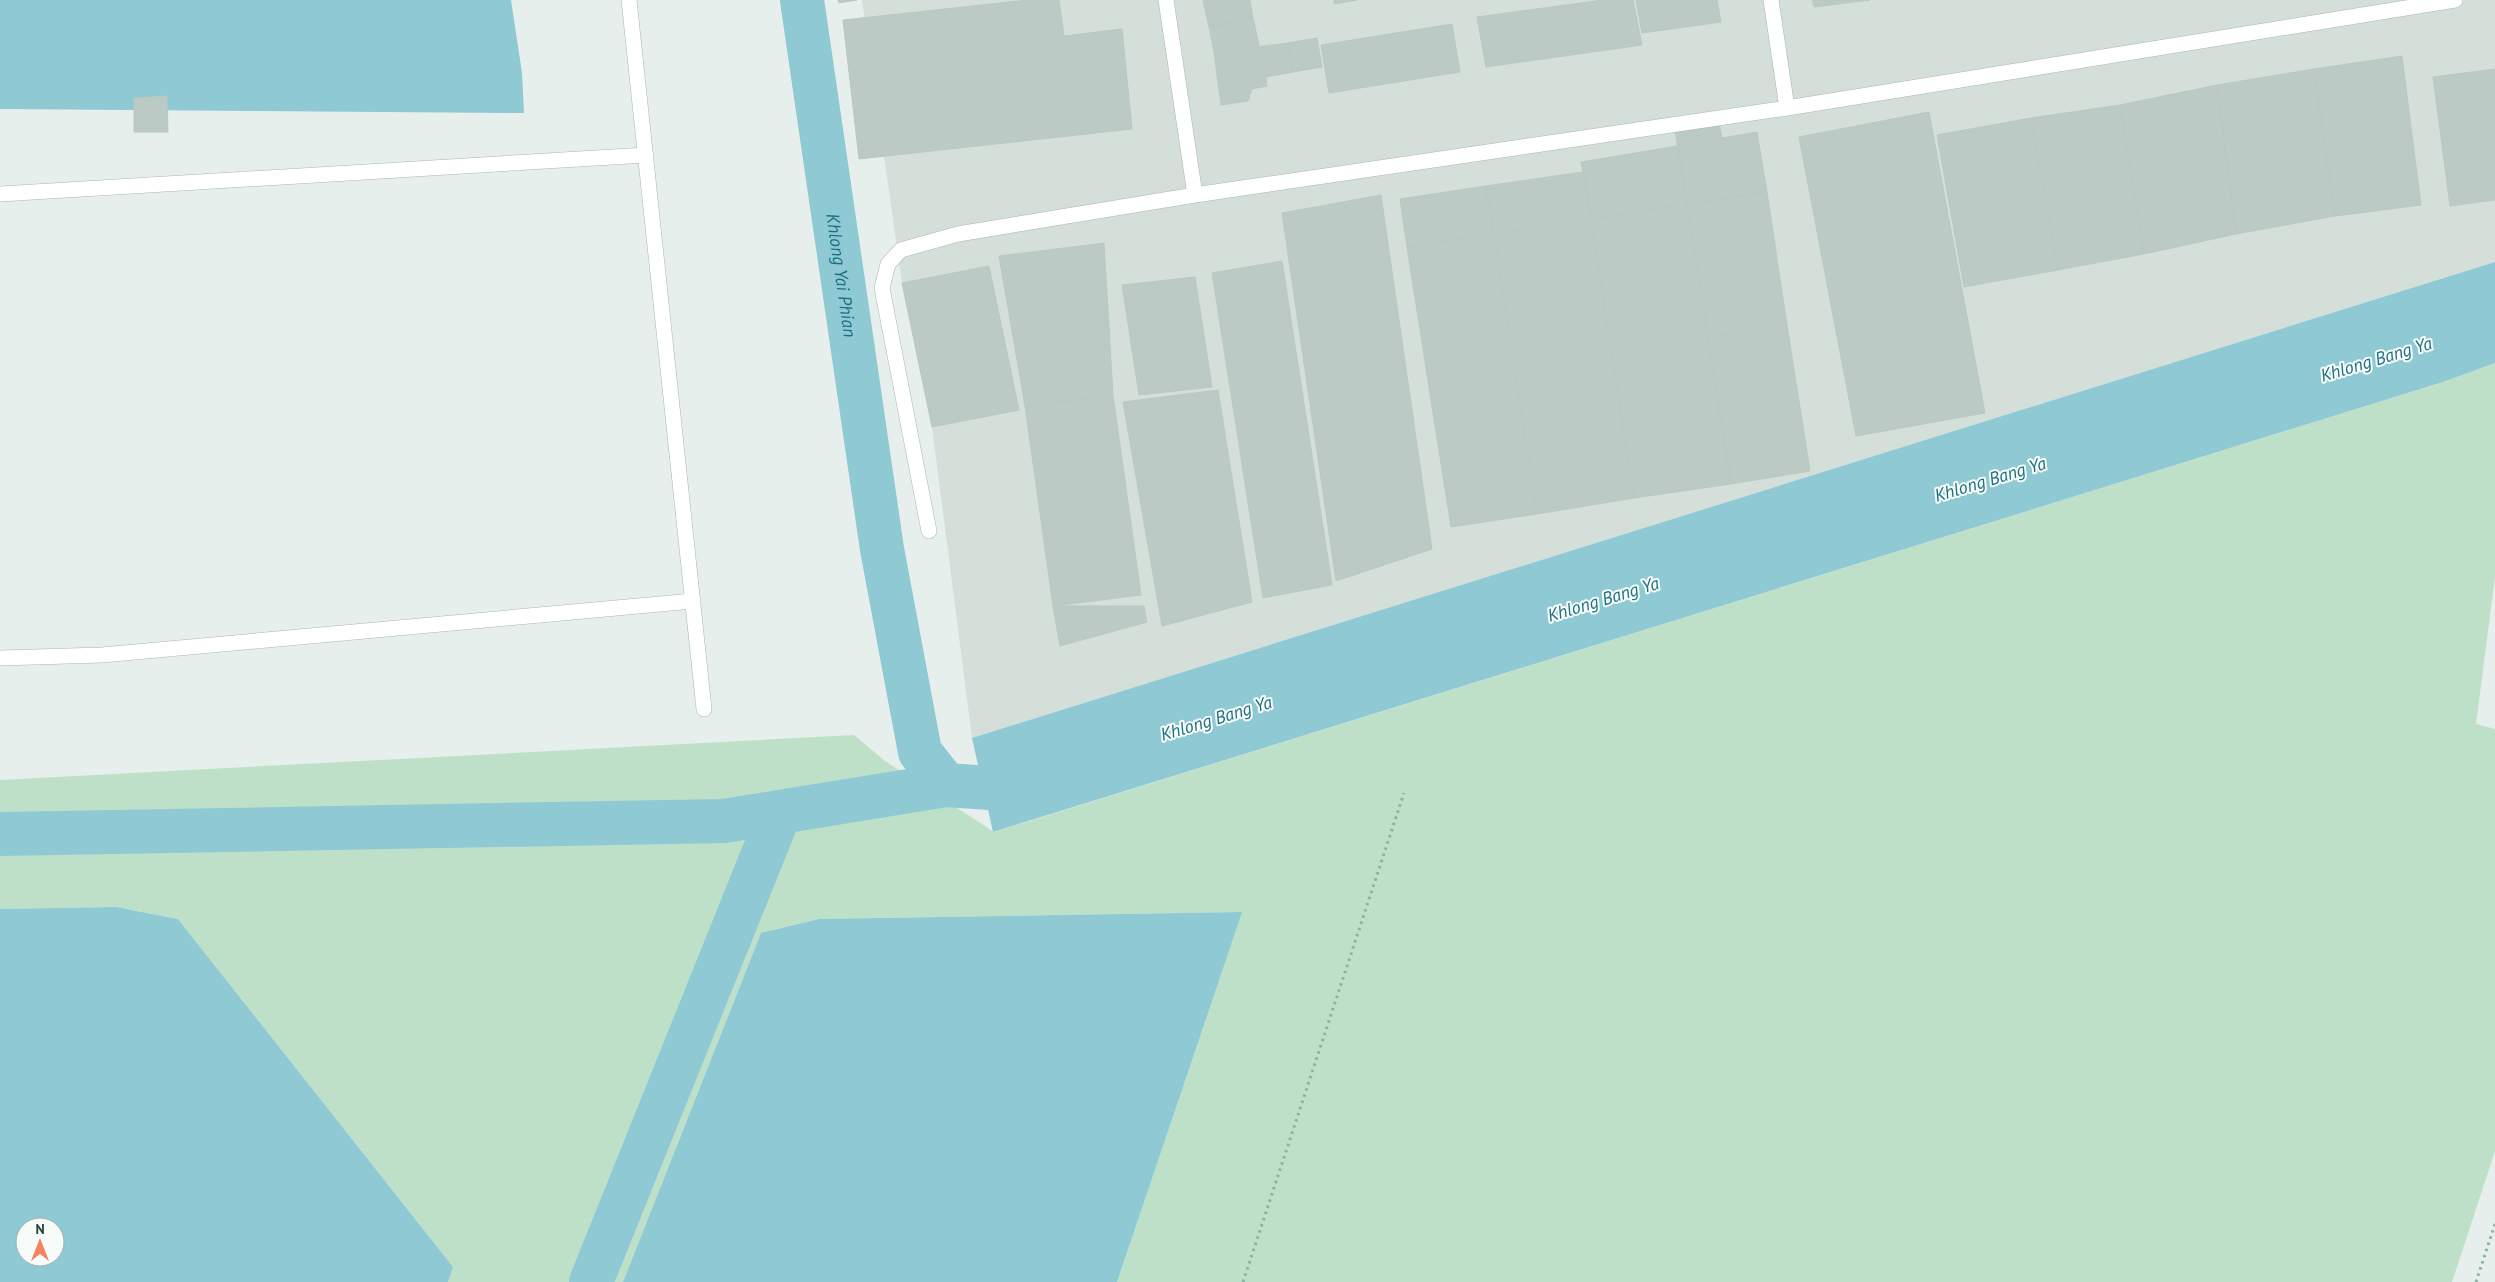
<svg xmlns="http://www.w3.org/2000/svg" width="2495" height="1282" font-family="'PT Sans',sans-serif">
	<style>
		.built { fill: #d4dfda }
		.green { fill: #bfe0c8 }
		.water { fill: #8ec9d4; fill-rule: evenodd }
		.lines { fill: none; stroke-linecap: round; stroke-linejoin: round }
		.canal { stroke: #8ec9d4; stroke-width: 44 }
		.building { fill: #bbcac4; stroke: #b8c9c2 }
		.lane-casing { stroke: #a8b8b2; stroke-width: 16 }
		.path { stroke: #86b3a5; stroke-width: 3; stroke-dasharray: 2.5 4; stroke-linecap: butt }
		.lane { stroke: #fff; stroke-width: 15 }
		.labels { text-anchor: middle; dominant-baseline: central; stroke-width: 4; stroke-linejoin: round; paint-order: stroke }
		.water-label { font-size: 18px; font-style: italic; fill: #1c6f80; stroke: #f7fbf9 }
	</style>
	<rect width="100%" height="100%" fill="#e6efeb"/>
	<path class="built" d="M862,0H2495V262L972,738L932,427L902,283Z"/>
	<path class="green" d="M2495,363V577L2476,724L2495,729V1151L2452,1282H1117L1241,912L819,919L761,933L623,1282H448L453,1267L178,919L116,907L0,909V780L854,735L885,761L994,832L2446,381Z"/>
	<path class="water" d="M0,0H511L522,73L524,113L0,109Z
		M2495,262V363L2446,381L993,832L972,738Z
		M116,907L178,919L453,1267L448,1282H0V909ZM25,1227H55V1257H25Z
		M1242,912L1117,1282H623L761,933L819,919Z"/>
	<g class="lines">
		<g class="canal">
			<path id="s1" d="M802,0L882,549L920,752L946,785L990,788L1042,772"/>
			<path d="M0,834L724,821L946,785"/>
			<path d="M591,1282L780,812"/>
		</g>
	</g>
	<path class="building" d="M838,0H857L839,3Z
		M1028,0H1059L1064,36L1122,29L1132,129L859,159L843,20Z
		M1203,0H1250L1253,18L1209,27Z
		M1334,0H1357L1334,4Z
		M1603,0H1633L1642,45L1486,67L1477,17Z
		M1636,0H1717L1721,22L1642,33Z
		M1812,0H1870L1814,7Z
		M1253,18L1259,45L1214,52L1209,27Z
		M1452,24L1460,72L1329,93L1321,45Z
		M1317,38L1322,67L1293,72L1288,43Z
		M1288,43L1293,72L1266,77L1267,86L1252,89L1248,101L1221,105L1214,52Z
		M2402,56L2421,205L2335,216L2314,69Z
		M2314,69L2335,216L2236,234L2217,85Z
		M2495,69V200L2450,206L2433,77Z
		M2217,85L2236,234L2144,254L2120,105Z
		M167,96L168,132H134V98Z
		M2120,105L2144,254L2058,270L2031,118Z
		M1929,112L1985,413L1856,436L1799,137Z
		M2031,118L2058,270L1964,287L1937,135Z
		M1719,123L1722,138L1757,132L1767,192L1687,204L1675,130Z
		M1678,146L1687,204L1591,219L1581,162Z
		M1583,172L1591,219L1494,234L1486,186Z
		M1486,186L1494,234L1407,247L1400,199Z
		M1767,192L1787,325L1708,337L1687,204Z
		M1381,195L1432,549L1336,581L1282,213Z
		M1687,204L1731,484L1634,498L1591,219Z
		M1591,219L1634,498L1537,514L1494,234Z
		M1494,234L1537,514L1451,527L1407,247Z
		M1104,243L1113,395L1025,406L999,256Z
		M1282,261L1332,585L1263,598L1212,273Z
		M989,266L1019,410L932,427L902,283Z
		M1195,277L1212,387L1139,395L1122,285Z
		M1787,325L1810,471L1731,484L1708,337Z
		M1218,390L1252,602L1162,626L1123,402Z
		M1113,395L1141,595L1053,606L1025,406Z
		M1053,606H1144L1147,622L1060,646Z"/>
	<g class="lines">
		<g class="lane-casing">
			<path id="lane" d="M629,0L704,709
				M1166,0L1195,195
				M1771,0L1787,108
				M0,194L646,155
				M929,531L882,288L888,264L901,250L958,234L1195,195L1787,108L2455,0
				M0,658L102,655L693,601"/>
		</g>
		<path class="path" d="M1243,1282L1404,793
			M2476,1282L2495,1224"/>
		<use href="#lane" class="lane"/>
	</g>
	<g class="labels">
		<g class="water-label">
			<text stroke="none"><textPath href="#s1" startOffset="278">Khlong Yai Phian</textPath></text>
			<text transform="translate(2376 359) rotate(-17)">Khlong Bang Ya</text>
			<text transform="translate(1990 479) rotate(-17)">Khlong Bang Ya</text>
			<text transform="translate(1603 599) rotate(-17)">Khlong Bang Ya</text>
			<text transform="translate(1216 718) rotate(-17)">Khlong Bang Ya</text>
		</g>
	</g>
	<g transform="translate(40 1242)"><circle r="24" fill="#f7fbf9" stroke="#a3b1ad"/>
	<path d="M0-4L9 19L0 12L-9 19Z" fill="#f4845f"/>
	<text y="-8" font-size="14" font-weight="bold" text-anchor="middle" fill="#24423a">N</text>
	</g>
</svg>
